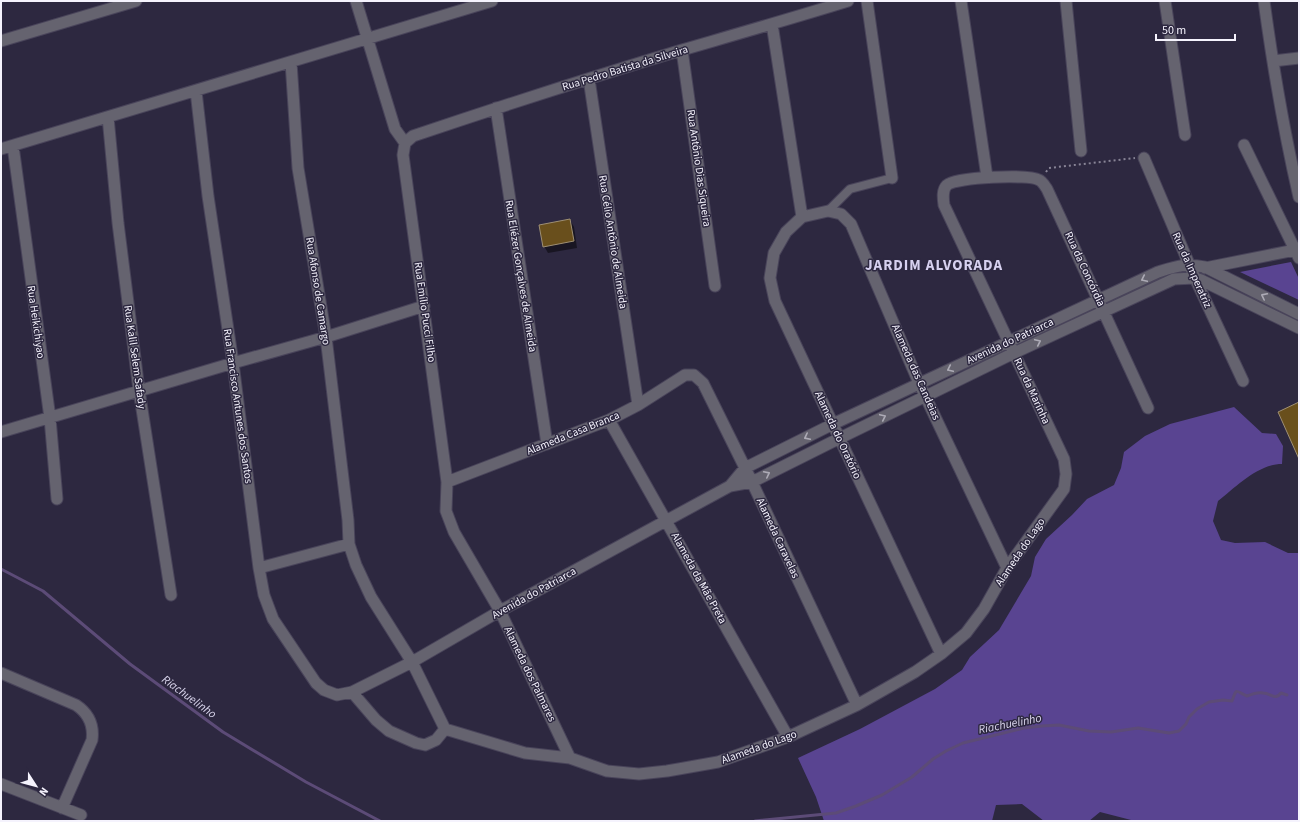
<svg xmlns="http://www.w3.org/2000/svg" width="1300" height="822" font-family="'Source Sans 3',sans-serif">
	<style>
		.green { fill: #594491 }
		.shadow { fill: #0007 }
		.lines { fill: none; stroke-linecap: round; stroke-linejoin: round }
		.stream { stroke: #5c4b77; stroke-width: 3 }
		.building { fill: #694f1c; stroke: #9e8f74 }
		.pedestrian-casing { stroke: #49445a; stroke-width: 10 }
		.minor-casing { stroke: #49445a; stroke-width: 13 }
		.path { stroke: #888496; stroke-width: 2; stroke-dasharray: 2 3; stroke-linecap: butt }
		.pedestrian { stroke: #65636f; stroke-width: 8 }
		.minor { stroke: #65636f; stroke-width: 11 }
		.oneway { stroke: #adabb6 }
		.labels { text-anchor: middle; dominant-baseline: central; stroke-width: 3; stroke-linejoin: round; paint-order: stroke }
		.street-label { font-size: 11px; fill: #f5f3fd; stroke: #2d2840 }
		.water-label { font-size: 12px; font-style: italic; fill: #dad6ed; stroke: #2d2840 }
		.district-label { font-size: 15px; font-weight: bold; letter-spacing: 1px; fill: #d7d1f0; stroke: #2d2840 }
	</style>
	<rect width="100%" height="100%" fill="#2d2840"/>
	<path class="green" d="M1291,262L1299,279V300L1240,272Z
		M1234,407L1262,433L1276,434L1283,446L1282,464C1258,464 1236,487 1218,501L1213,521L1221,540L1235,543L1265,542L1288,553H1299V821H1135L1100,812L1089,821H1044L1022,804L996,805L992,821H824L816,797L798,758L860,729L935,689L962,670L970,657L999,630L1031,576L1035,557L1046,539L1072,515L1087,499L1114,485L1121,468L1124,452L1145,436L1170,424Z"/>
	<path class="shadow" d="M570,220L574,227L577,248L548,253L544,246Z"/>
	<g class="lines">
		<path class="stream" d="M1,569L43,591L130,664L223,732L306,782L380,821
			M755,821L836,813L856,806L882,795L912,777L933,759L946,751L963,743L1024,728L1042,726L1059,725L1089,731L1111,732L1138,728L1169,733L1179,731L1186,724L1189,717L1197,709L1209,702L1223,700L1232,701C1237,687 1235,691 1247,696C1252,694 1258,692 1263,693C1271,693 1275,701 1281,693L1287,695"/>
	</g>
	<path class="building" d="M570,219L574,241L543,247L539,225Z
		M1299,402V459L1278,412Z"/>
	<g class="lines">
		<g class="pedestrian-casing">
			<path id="pedestrian" d="M828,211L850,189L892,178"/>
		</g>
		<g class="minor-casing">
			<path id="minor" d="M356,1L395,129L405,143
				M867,1L892,178
				M961,1L987,177
				M1066,1L1081,151
				M1165,1L1185,135
				M1264,1C1273,67 1284,132 1299,197
				M772,24L802,217
				M1,41L136,1
				M682,50L715,286
				M1273,61L1299,58
				M291,62L298,168L326,337L348,520L349,544L356,565L371,597L412,662L445,729
				M589,79L638,405
				M196,91L208,196L233,363L259,568L264,595L273,619L316,683L324,690L337,695L352,692L412,662L500,611L730,486L752,482L840,438L1014,353L1174,279L1195,278L1201,280L1299,328
				M496,108L547,444
				M108,117L118,223L139,390L171,595
				M405,143L403,155L447,482L446,511L454,532L500,611L570,758
				M405,143L413,136C502,106 592,77 682,50C737,34 793,18 848,1
				M1244,145L1299,258
				M13,146L50,418L57,499
				M1,149L492,1
				M1144,158L1195,278L1243,381
				M802,217L786,232L774,253L770,278L775,301L941,654
				M802,217L828,211L841,214L851,224L919,383L1007,568
				M1205,268L1295,250L1299,248
				M609,420L788,737
				M1,432L233,363L326,337L424,306
				M447,482L609,420L638,405L685,375H694L703,383L752,482L857,705
				M730,486L745,468L833,424L1158,272C1177,266 1185,263 1205,267L1299,314
				M259,568L349,544
				M1,673L76,705C88,713 94,725 92,740L62,808
				M352,692L376,720L389,731L416,743L425,745L436,740L445,729
				M445,729L525,753L570,758L607,771L639,774L667,771L718,762L788,737L857,705L915,672L941,654L966,633L984,609L1007,568L1064,489L1066,474L1064,459L944,205C943,198 942,190 947,185C956,177 1029,174 1039,180C1042,181 1045,186 1047,189L1148,408
				M1,784L81,815"/>
		</g>
		<path class="path" d="M1046,172L1049,168L1135,158"/>
		<use href="#pedestrian" class="pedestrian"/>
		<use href="#minor" class="minor"/>
	</g>
	<defs><path id="oneway-chevron" d="M-2-3.5L2.5 0L-2 3.5" fill="none" stroke-width="1.6" stroke-linecap="round" stroke-linejoin="round"/></defs>
	<g class="oneway">
		<use href="#oneway-chevron" transform="translate(1144 279) rotate(155)"/>
		<use href="#oneway-chevron" transform="translate(1264 296) rotate(-153)"/>
		<use href="#oneway-chevron" transform="translate(1038 342) rotate(-25)"/>
		<use href="#oneway-chevron" transform="translate(950 369) rotate(155)"/>
		<use href="#oneway-chevron" transform="translate(883 417) rotate(-25)"/>
		<use href="#oneway-chevron" transform="translate(807 437) rotate(153)"/>
		<use href="#oneway-chevron" transform="translate(767 474) rotate(-27)"/>
	</g>
	<g class="labels">
		<g class="street-label">
			<text transform="translate(625 68) rotate(-17)">Rua Pedro Batista da Silveira</text>
			<text transform="translate(699 168) rotate(82)">Rua Antônio Dias Siqueira</text>
			<text transform="translate(613 242) rotate(81)">Rua Célio Antônio de Almeida</text>
			<text transform="translate(1085 269) rotate(65)">Rua da Concórdia</text>
			<text transform="translate(1192 270) rotate(66)">Rua da Imperatriz</text>
			<text transform="translate(521 276) rotate(81)">Rua Eliézer Gonçalves de Almeida</text>
			<text transform="translate(318 291) rotate(81)">Rua Afonso de Camargo</text>
			<text transform="translate(425 312) rotate(82)">Rua Emílio Pucci Filho</text>
			<text transform="translate(36 322) rotate(82)">Rua Heikichiyao</text>
			<text transform="translate(1010 341) rotate(-25)">Avenida do Patriarca</text>
			<text transform="translate(135 357) rotate(82)">Rua Kalil Selem Safady</text>
			<text transform="translate(916 372) rotate(66)">Alameda das Candeias</text>
			<text transform="translate(1032 391) rotate(65)">Rua da Marinha</text>
			<text transform="translate(238 406) rotate(82)">Rua Francisco Antunes dos Santos</text>
			<text transform="translate(573 433) rotate(-22)">Alameda Casa Branca</text>
			<text transform="translate(838 435) rotate(65)">Alameda do Oratório</text>
			<text transform="translate(778 538) rotate(65)">Alameda Caravelas</text>
			<text transform="translate(1020 552) rotate(-56)">Alameda do Lago</text>
			<text transform="translate(699 578) rotate(61)">Alameda da Mãe Preta</text>
			<text transform="translate(534 593) rotate(-29)">Avenida do Patriarca</text>
			<text transform="translate(530 674) rotate(64)">Alameda dos Palmares</text>
			<text transform="translate(759 747) rotate(-20)">Alameda do Lago</text>
		</g>
		<g class="water-label">
			<text transform="translate(189 697) rotate(36)">Riachuelinho</text>
			<text transform="translate(1010 724) rotate(-11)">Riachuelinho</text>
		</g>
		<g class="district-label">
			<text x="934" y="265">JARDIM ALVORADA</text>
		</g>
	</g>
	<rect width="1300" height="822" fill="none" stroke="#f5f3fd" stroke-width="4"/>
	<g transform="translate(36 786) rotate(126)" stroke="#2d2840" stroke-width="3" paint-order="stroke">
	<path d="M0-3L7 15L0 10L-7 15Z" fill="#f5f3fd"/>
	<text y="-6" font-size="11" font-weight="bold" text-anchor="middle" fill="#f5f3fd">N</text>
	</g>
	<path d="M1156 34v6h79v-6" fill="none" stroke="#f5f3fd" stroke-width="2"/>
	<text x="1162" y="34" font-size="12" fill="#f5f3fd" stroke="#2d2840" stroke-width="3" paint-order="stroke">50 m</text>
</svg>
